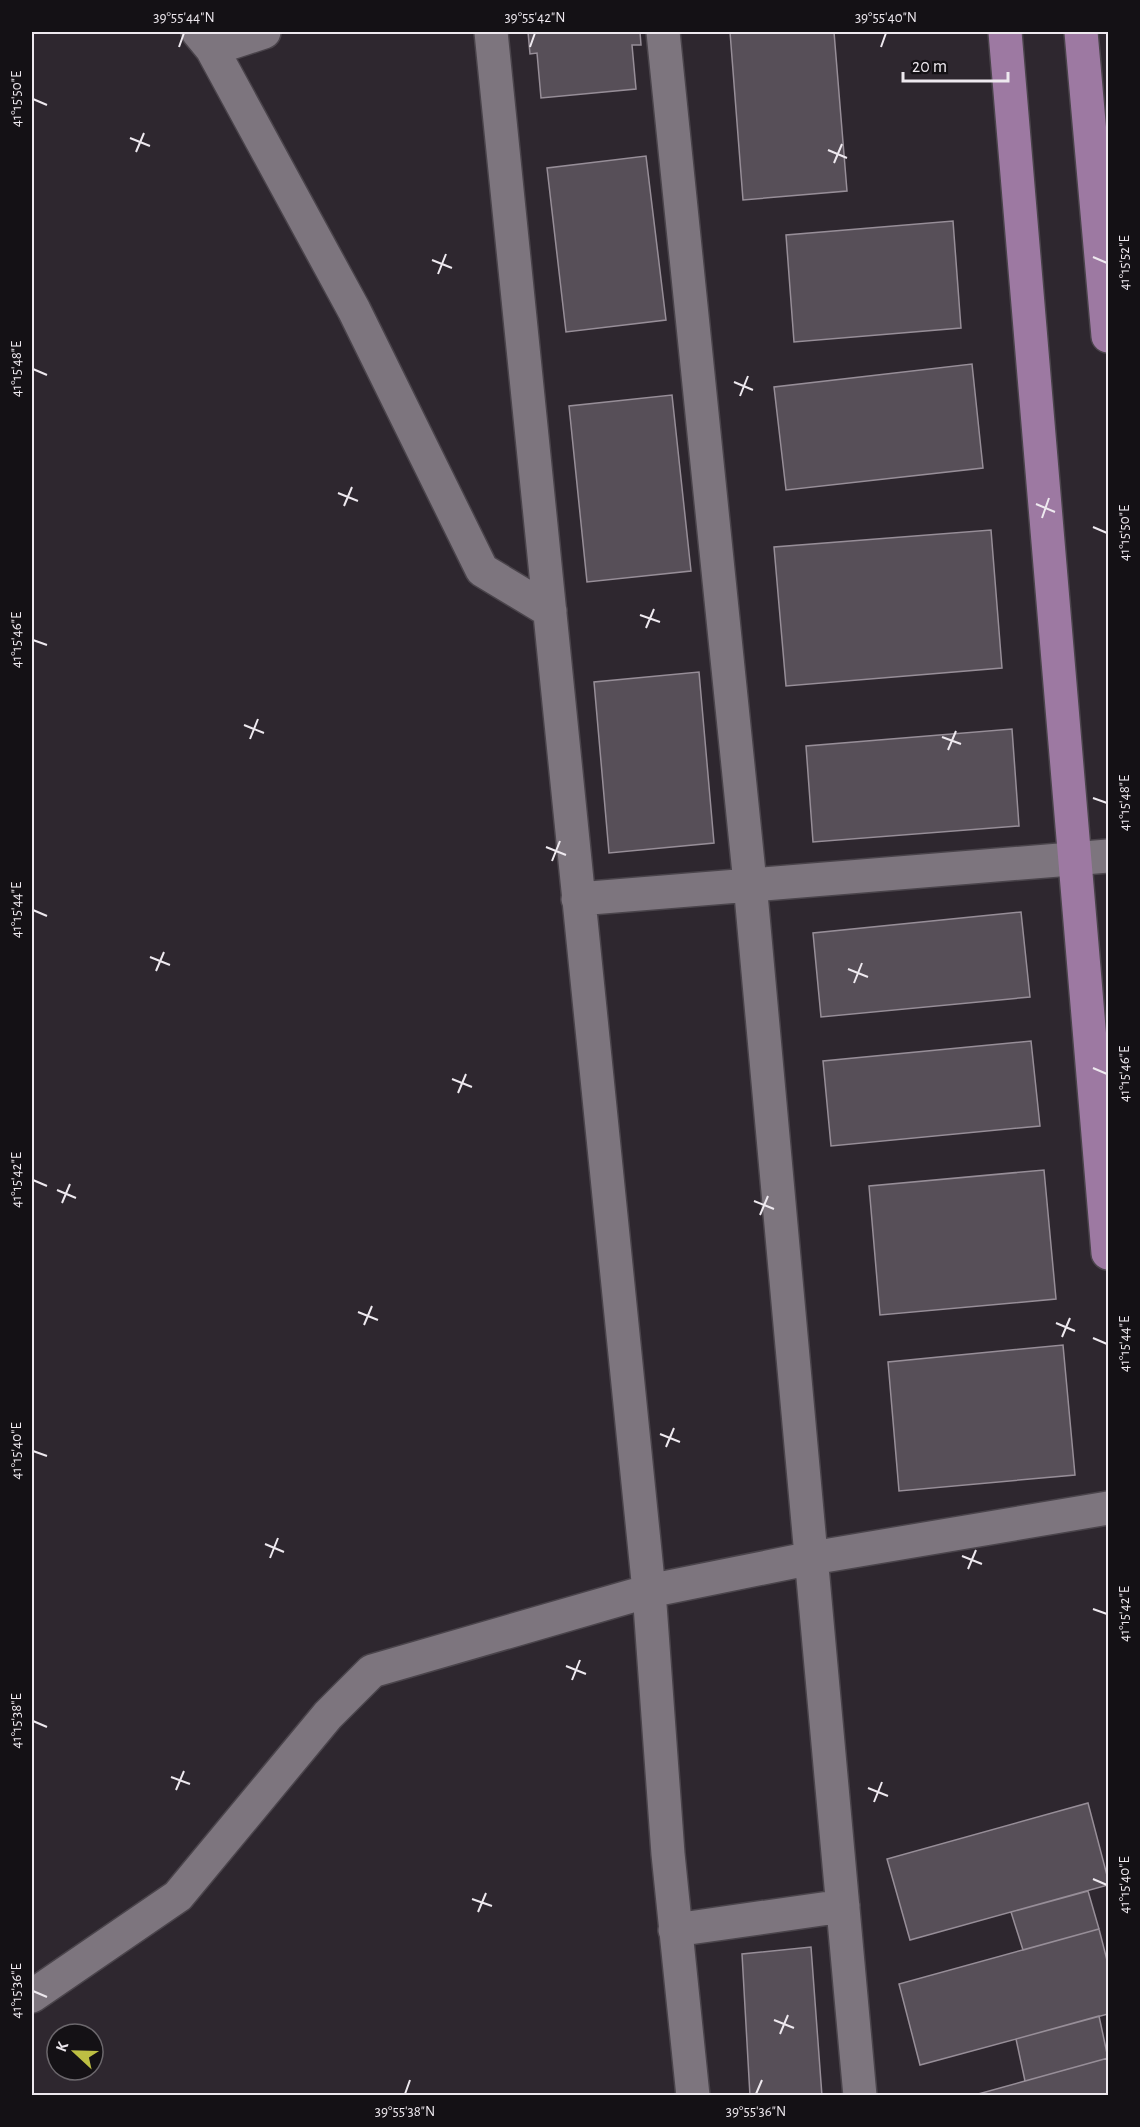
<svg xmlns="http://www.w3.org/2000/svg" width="1140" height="2127" font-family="'Alegreya Sans',sans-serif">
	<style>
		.building { fill: #574f58; stroke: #978e98; stroke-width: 1.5 }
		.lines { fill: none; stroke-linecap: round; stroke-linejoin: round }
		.minor-casing { stroke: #4a444b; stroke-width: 36 }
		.major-casing { stroke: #4a444b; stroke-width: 36 }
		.minor { stroke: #7d757e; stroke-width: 33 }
		.major { stroke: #9d79a2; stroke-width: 33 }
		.ticks { fill: none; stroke: #eee9ef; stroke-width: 2 }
		.neatline { fill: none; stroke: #eee9ef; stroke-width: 2 }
		.ticks-label { font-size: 15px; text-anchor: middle; fill: #eee9ef }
	</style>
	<rect width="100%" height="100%" fill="#2e272f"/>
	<path class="building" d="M528,32H640L641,45H632L636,89L541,98L537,53L530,54Z
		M730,32H834L847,191L743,200Z
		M646,156L666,320L566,332L547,168Z
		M953,221L961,328L794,342L786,235Z
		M972,364L983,468L786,490L774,387Z
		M672,395L691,571L587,582L569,406Z
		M991,530L1002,668L786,686L774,547Z
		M699,672L714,843L609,853L594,682Z
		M1012,729L1019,826L813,842L806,746Z
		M1021,912L1030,997L821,1017L813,933Z
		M1031,1041L1040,1126L831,1146L823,1061Z
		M1044,1170L1056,1299L880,1315L869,1186Z
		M1063,1345L1075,1475L899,1491L888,1362Z
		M1088,1803L1108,1879V1885L910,1940L887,1859Z
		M1088,1891L1099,1929L1023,1950L1011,1912Z
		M1099,1929L1108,1964V2014L920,2065L899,1984Z
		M811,1947L822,2096H750L742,1954Z
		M1099,2016L1108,2058L1025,2081L1016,2039Z
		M1108,2058V2096H971L1025,2081Z"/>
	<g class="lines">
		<g class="minor-casing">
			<path id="minor" d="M198,32L212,49L354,310L482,570L550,611
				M491,32L649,1591L668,1854L693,2096
				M663,32L750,883L860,2096
				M212,49L264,32
				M578,899L1108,856
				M675,1930L843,1906
				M32,1996L178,1896L328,1715L372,1671L649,1591L812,1558L1108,1508"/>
		</g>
		<g class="major-casing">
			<path id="major" d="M1005,32L1108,1253
				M1081,32L1108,336"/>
		</g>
		<use href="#minor" class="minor"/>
		<use href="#major" class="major"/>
	</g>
	<path class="ticks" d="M179,47L184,33M530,47L535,33M881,47L886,33M33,99L47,105M130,138L150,146M828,150L847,158M136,152L144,133M834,163L842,144M1093,257L1107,263M432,260L452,268M438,274L446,254M33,369L47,375M734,382L753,390M740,396L748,376M338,493L358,501M1036,504L1055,512M344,506L352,487M1042,518L1049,498M1093,527L1107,533M640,615L660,622M646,628L654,609M33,640L47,645M244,725L264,733M942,737L961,744M250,739L258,719M948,750L956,731M1093,798L1107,803M546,847L566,855M552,861L560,841M33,910L47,916M150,957L170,965M848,969L868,977M156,971L164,952M854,983L862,963M1093,1068L1107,1074M452,1079L472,1087M458,1093L466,1074M33,1180L47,1186M57,1190L76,1198M754,1201L774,1209M62,1203L70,1184M760,1215L768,1196M358,1312L378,1320M1056,1323L1075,1331M364,1325L372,1306M1062,1337L1070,1318M1093,1338L1107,1344M660,1434L680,1442M666,1447L674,1428M33,1451L47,1456M265,1544L284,1552M962,1556L982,1564M270,1558L278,1538M968,1569L976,1550M1093,1609L1107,1614M566,1666L586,1674M572,1680L580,1660M33,1721L47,1727M171,1777L190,1784M868,1788L888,1796M176,1790L184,1771M874,1802L882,1782M1093,1879L1107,1885M472,1899L492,1906M478,1912L486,1893M33,1991L47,1997M774,2020L794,2028M780,2034L788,2015M405,2094L410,2080M756,2094L762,2080"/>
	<rect width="1140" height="2127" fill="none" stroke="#141115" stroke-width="66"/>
	<g transform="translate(75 2052) rotate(292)"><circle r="28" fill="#141115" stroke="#6b676c" stroke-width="1.5"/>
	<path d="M0-4.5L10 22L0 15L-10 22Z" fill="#bdbf43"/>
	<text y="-9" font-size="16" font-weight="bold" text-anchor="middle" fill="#eee9ef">K</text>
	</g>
	<path d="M903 72v9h105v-9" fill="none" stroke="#eee9ef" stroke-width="3"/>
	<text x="912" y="72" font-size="18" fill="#eee9ef" stroke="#141115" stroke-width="4.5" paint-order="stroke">20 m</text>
	<rect x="33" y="33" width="1074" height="2061" class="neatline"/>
	<g class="ticks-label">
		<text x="184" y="22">39°55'44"N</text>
		<text x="535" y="22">39°55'42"N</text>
		<text x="886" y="22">39°55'40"N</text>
		<text transform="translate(16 99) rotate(-90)" y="5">41°15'50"E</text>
		<text transform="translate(1124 263) rotate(-90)" y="5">41°15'52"E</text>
		<text transform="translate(16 369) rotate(-90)" y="5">41°15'48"E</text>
		<text transform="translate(1124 533) rotate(-90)" y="5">41°15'50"E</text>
		<text transform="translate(16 640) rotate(-90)" y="5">41°15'46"E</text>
		<text transform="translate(1124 803) rotate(-90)" y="5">41°15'48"E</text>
		<text transform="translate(16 910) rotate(-90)" y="5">41°15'44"E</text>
		<text transform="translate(1124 1074) rotate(-90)" y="5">41°15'46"E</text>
		<text transform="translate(16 1180) rotate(-90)" y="5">41°15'42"E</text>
		<text transform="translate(1124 1344) rotate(-90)" y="5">41°15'44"E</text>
		<text transform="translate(16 1451) rotate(-90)" y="5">41°15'40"E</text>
		<text transform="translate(1124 1614) rotate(-90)" y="5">41°15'42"E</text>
		<text transform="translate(16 1721) rotate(-90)" y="5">41°15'38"E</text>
		<text transform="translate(1124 1885) rotate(-90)" y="5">41°15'40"E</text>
		<text transform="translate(16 1991) rotate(-90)" y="5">41°15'36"E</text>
		<text x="405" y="2116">39°55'38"N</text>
		<text x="756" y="2116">39°55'36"N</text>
	</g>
</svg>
